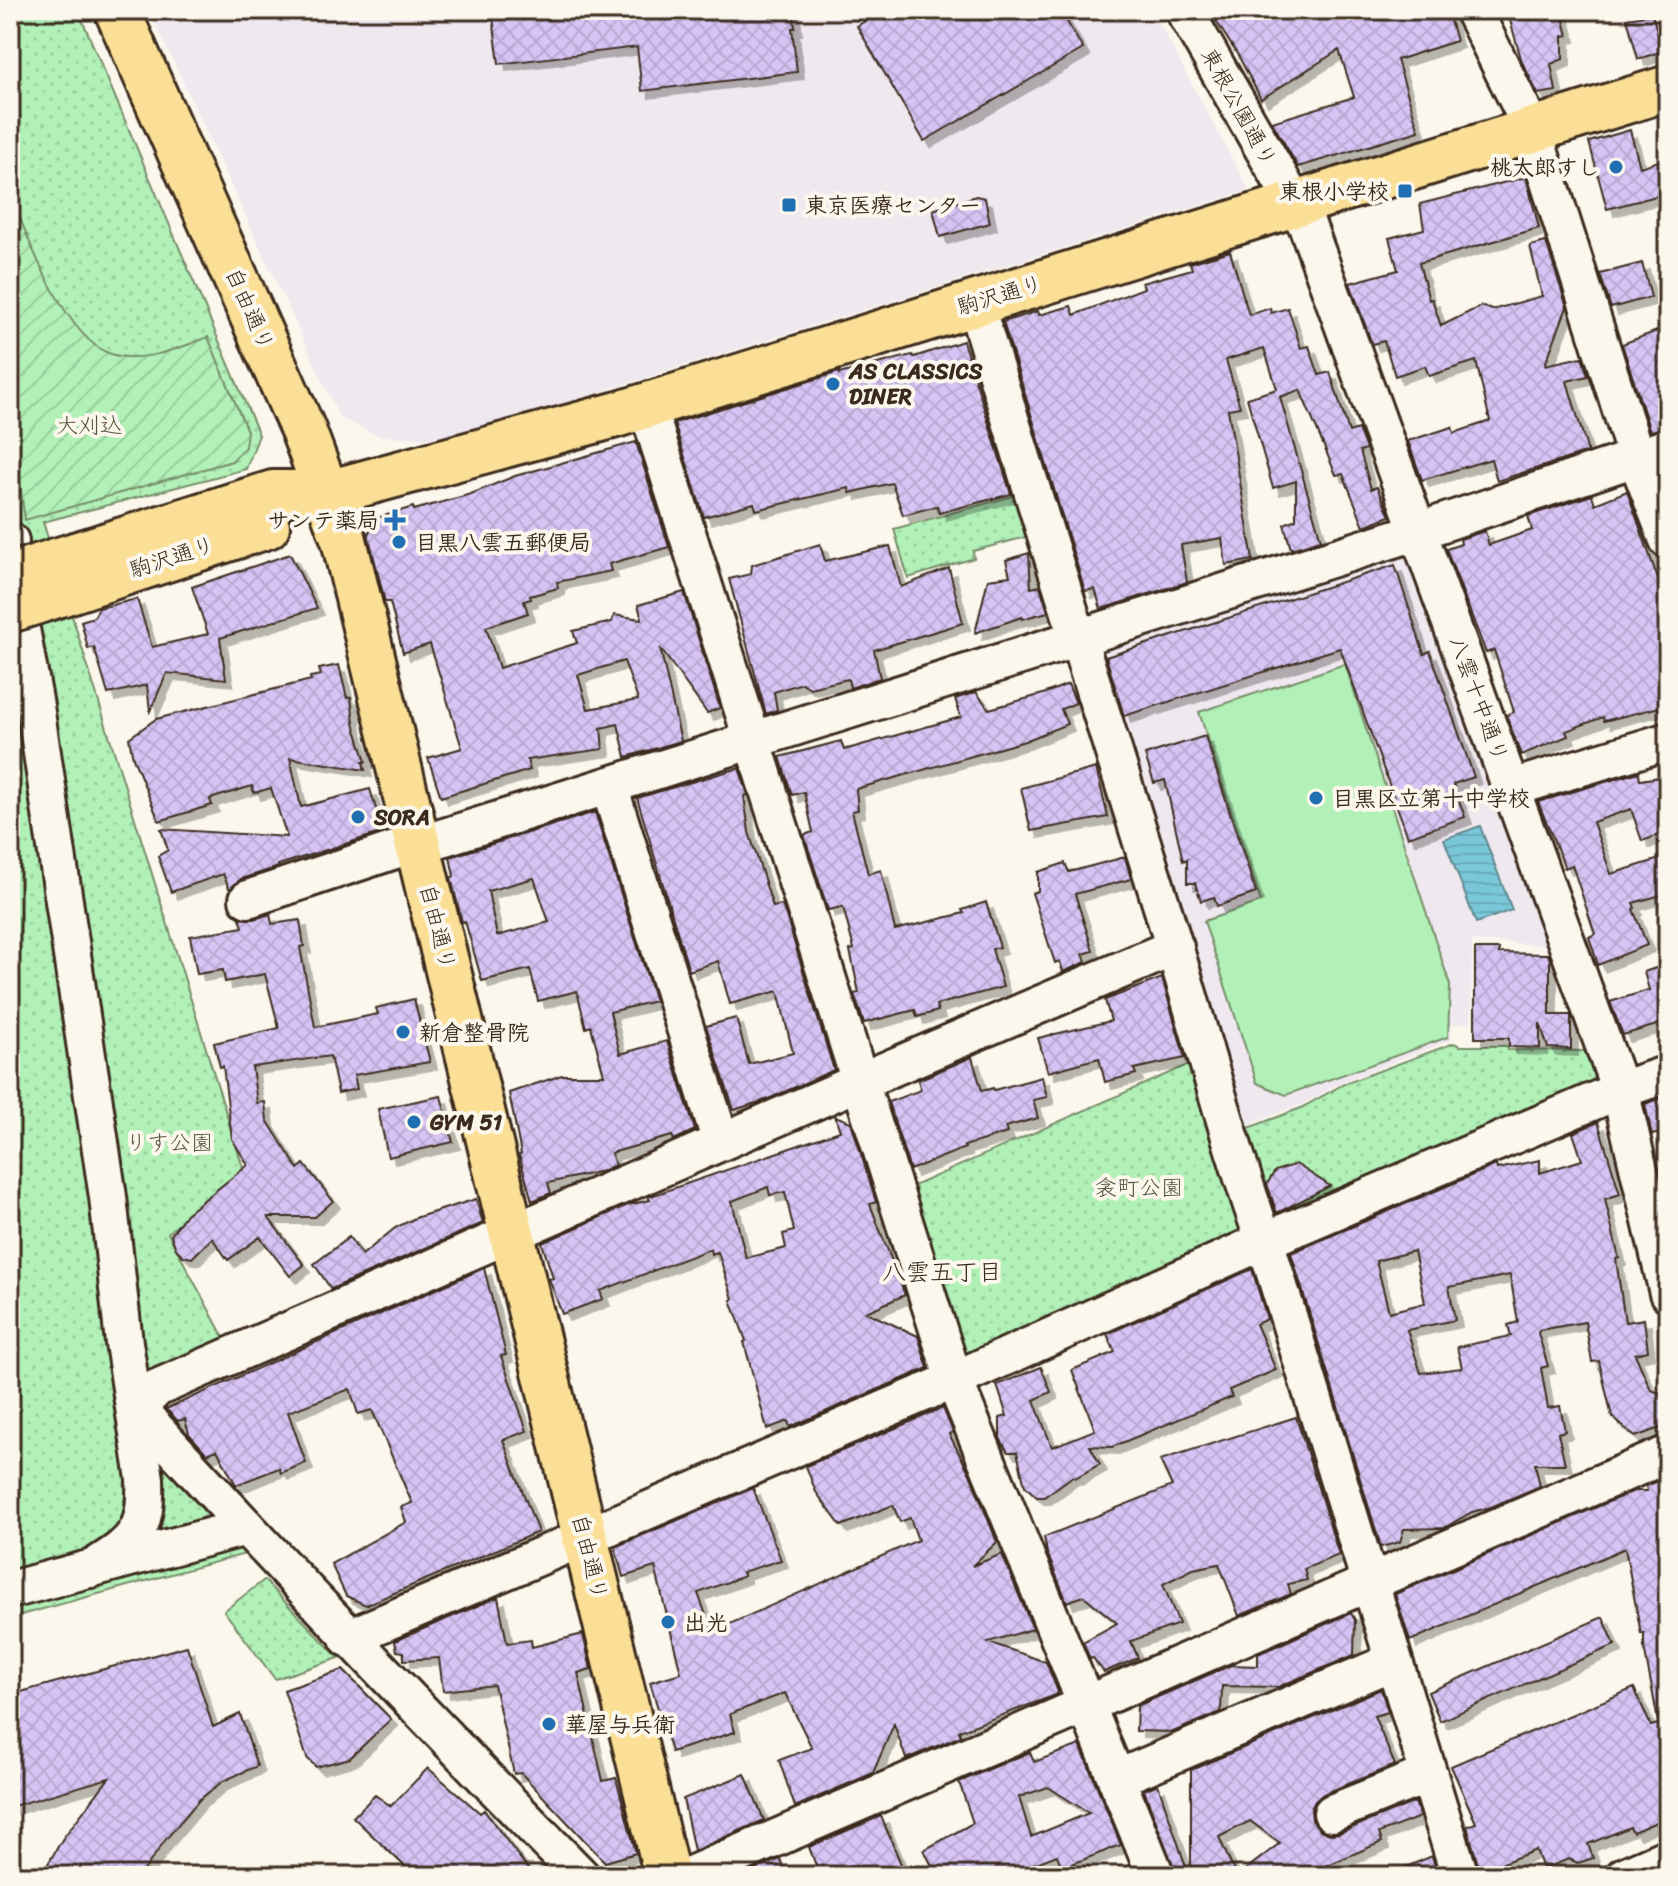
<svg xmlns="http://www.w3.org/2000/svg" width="1678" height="1886" font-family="Sriracha,'Klee One',sans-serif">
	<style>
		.built { fill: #f0e8ef }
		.grass { fill: #b1f0b7; stroke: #768d6a; stroke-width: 2 }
		.park { fill: url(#park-dots); stroke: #768d6a; stroke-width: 2 }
		.garden { fill: url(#garden-furrows); stroke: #768d6a; stroke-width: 2 }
		.water { fill: url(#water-rules); stroke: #61888e; stroke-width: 2 }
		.building { fill: url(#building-cross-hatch); stroke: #3b2a1e; stroke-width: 2; fill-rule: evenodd; filter: url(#shadow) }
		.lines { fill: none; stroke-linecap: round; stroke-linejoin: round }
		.minor-casing { stroke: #3b2a1e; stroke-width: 42 }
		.major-casing { stroke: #3b2a1e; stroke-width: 50 }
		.minor { stroke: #fbf7ec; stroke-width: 36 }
		.major { stroke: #fbdf96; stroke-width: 44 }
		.major-bridge-casing { stroke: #3b2a1e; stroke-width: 50; stroke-linecap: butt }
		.major-bridge { stroke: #fbdf96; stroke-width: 44 }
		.poi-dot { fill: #1f6fb2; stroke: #fbf7ec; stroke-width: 3 }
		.labels { text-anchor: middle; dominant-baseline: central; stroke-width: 8; stroke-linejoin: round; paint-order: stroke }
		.street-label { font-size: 22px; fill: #3b2a1e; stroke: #fbf7ec }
		.poi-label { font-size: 22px; font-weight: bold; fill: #3b2a1e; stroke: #fbf7ec; text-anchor: start }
		.park-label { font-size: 22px; fill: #53523d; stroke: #fbf7ec }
		.neighbourhood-label { font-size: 24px; fill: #3b2a1e; stroke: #fbf7ec }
	</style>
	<defs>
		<pattern id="park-dots" width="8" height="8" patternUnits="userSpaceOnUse" patternTransform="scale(2)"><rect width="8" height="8" fill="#b1f0b7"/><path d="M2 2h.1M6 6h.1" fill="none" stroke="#99ce9d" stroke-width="1.8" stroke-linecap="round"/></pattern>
		<pattern id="garden-furrows" width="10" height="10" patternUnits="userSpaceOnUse" patternTransform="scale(2)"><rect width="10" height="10" fill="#b1f0b7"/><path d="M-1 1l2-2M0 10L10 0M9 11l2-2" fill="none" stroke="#99ce9d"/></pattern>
		<pattern id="water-rules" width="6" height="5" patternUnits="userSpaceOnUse" patternTransform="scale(2)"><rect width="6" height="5" fill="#7ac7d9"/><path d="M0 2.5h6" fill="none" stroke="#6aabba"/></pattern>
		<pattern id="building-cross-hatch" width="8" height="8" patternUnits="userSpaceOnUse" patternTransform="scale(2)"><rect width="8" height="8" fill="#d7c4f5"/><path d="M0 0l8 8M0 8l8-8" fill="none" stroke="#b9a9d2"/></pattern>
		<filter id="shadow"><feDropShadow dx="7" dy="7" stdDeviation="0" flood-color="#0004"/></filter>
	</defs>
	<rect width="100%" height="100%" fill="#fbf7ec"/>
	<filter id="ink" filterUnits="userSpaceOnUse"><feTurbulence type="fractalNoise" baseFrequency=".0125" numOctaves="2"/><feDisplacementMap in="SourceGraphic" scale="16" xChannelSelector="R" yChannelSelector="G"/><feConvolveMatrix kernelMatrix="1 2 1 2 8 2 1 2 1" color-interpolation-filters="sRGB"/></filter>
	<g filter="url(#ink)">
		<path class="built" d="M149,10H1152L1249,190L448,439L380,436L340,418Z
			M1394,550L1407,558L1548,945L1472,941L1471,1023L1452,1024L1451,1040L1343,1082L1301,1105L1242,1126L1093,654L1099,643Z"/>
		<path class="grass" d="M1345,664L1450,985L1448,1037L1286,1095L1257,1083L1204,921L1261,902L1199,712Z"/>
		<path class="park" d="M10,10H78L259,435L246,469L43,522L244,1171L168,1233L230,1349L145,1391L260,1550L10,1618Z
			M1020,494L1033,535L973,551L974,558L908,578L894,529Z
			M1454,1043L1460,1046H1507L1508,1050L1587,1051L1594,1075L1588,1092L966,1361L902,1191L1194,1062L1220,1139L1301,1108L1344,1084Z
			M264,1580L339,1658L275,1679L224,1611Z"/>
		<path class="garden" d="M10,188C23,231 66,340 111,354C142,364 180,348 208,337L247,431L245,447L232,461L25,520L10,411Z"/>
		<path class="water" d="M1480,826L1512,910L1476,923L1444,839Z"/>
		<path class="building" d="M492,10H793L795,28H792L797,72L642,91L637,47L499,64Z
			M883,10H1060L1083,49L924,141L857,26Z
			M1209,10H1447L1456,41L1397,60L1419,131L1298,167L1272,122L1354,97L1339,50L1261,99L1239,57Z
			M1507,10H1561L1568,35L1563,36V59L1551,64L1556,91L1538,94L1522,62Z
			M1652,14L1663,51L1638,59L1627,18Z
			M1630,130L1640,167L1668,158V193L1607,209L1589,142Z
			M1526,177L1539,228L1419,263L1429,300L1432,299L1441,326L1481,306L1492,310L1542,296L1530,246L1546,242L1567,307L1545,365L1582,357L1588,376L1567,381L1588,452L1497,481L1491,459L1422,480L1408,441L1452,427L1454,433L1490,421L1476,361L1429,376L1425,366L1395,376L1384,341L1372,344L1350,283L1398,270L1389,238L1424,229L1420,204Z
			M976,196L985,198L990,223L940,237L933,210Z
			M1230,251L1249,315L1270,308L1271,313L1288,308L1301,348L1309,346L1319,375L1330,372L1349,432L1358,429L1366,449L1360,451L1371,489L1377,487L1390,516L1364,526L1343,474L1336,475L1300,390L1280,397L1321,540L1291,549L1284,524L1296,519V481L1273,488L1247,398L1277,389L1264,348L1226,360L1240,407L1228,409L1253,560L1226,565L1222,538L1181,545L1187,582L1101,609L1095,589L1085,591L1003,322L1038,311L1039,315L1071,306L1074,315L1144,288L1142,283L1192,269L1190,263Z
			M1642,263L1651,297L1611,308L1600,274Z
			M1668,327V427L1650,431L1622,344Z
			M963,341L1011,494L939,513L937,506L903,515L892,483L850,493L849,488L756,510L754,503L704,517L674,423L839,372V374L912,355L914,357Z
			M636,442L669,547L609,564L611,571L557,582L558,588L530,596L531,599L524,601L528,613L486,627L499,668L577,643L573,631L612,622L614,615L642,619L638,605L684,592L720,708L707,713L660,648L681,741L626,757L618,724L601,728L603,749L527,760L530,770L441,797L428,758L462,748L430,644L403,653L390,602H385L368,534L377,518L413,507L414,510L471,494L515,476ZM624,661L638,700L588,709L578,675Z
			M1627,491L1665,599L1668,598V705L1604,721L1603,717L1566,731L1568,736L1521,755L1506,715L1514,712L1494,650L1486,653L1446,549L1461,544L1460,539L1485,531L1489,545L1532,530L1528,516L1592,495L1595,504Z
			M820,544L825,561L890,546L901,587L949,568L963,623L874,650L880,678L850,688L848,679L810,688L802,683L774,692L777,710L766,714L729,579L751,574L752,565Z
			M1029,553L1031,588L1040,586L1048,612L1022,619V617L975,633L988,579L1010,576L1006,560Z
			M290,554L317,608L220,638L226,679L167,673L150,711L147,685L108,694L94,647L88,649L81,621L94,617L99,608L137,599L152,647L208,634L192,587Z
			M1395,565L1424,654L1430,651L1474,777L1453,784L1465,817L1408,837L1340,648L1124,716L1106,657Z
			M339,665L347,698L351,697L354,723L366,762H363L365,770L290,758L301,807L370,789L383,832L278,865L279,867L241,879L230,890L223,874L171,892L158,856L168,850L161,829L287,837L271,788L254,793L252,786L210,799L212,805L159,821L133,758L129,738L156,719L311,680L310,677L321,675L319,669Z
			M1068,684L1076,703L1061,709L1067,724L1025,741L856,789L858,810L852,811L868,874L881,870L895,930L964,913L962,910L986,902L1000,947L992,949L1003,987L936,1005L938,1011L917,1017L915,1010L864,1023L854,994L859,993L850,950L854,949L843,907L828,910L804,835L813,832L804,792L792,795L780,757L841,741L844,750L961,717L955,699L976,692L989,709L1043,694Z
			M1205,736L1256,893L1217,906L1214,897L1201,901L1195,883H1187V859L1183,861L1165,780L1154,783L1145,755Z
			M739,768L748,795L744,796L749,832L773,907L782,905L786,916L834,1070L766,1100L734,1110L706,1026L736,1018L749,1064L793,1053L778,991L730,1004L718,961L689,971L637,798Z
			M1096,768L1108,817L1031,831L1021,788Z
			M1639,772L1640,780L1660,777L1665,807L1668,806V832L1642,841L1631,809L1593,822L1611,874L1663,858L1668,876V893L1633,903L1635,908L1633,909L1647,945L1598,965L1589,937L1595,934L1572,865L1565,868L1538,802Z
			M595,812L655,1001L610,1012L620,1054L667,1041L695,1130L674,1140L672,1136L611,1153L615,1165L602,1171L548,1183L551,1193L532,1201L519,1155L521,1154L509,1093L562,1075H604L591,1026L586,1028L577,991L538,1001L530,969L482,981L465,921L462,922L451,878L454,876L450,857ZM534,878L549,922L497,936L488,891Z
			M1125,857L1131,879L1075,894L1093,951L1083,954L1086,962L1063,972L1060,961L1055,963L1032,893L1038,891V872L1065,863L1069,872Z
			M270,914L272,924L300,920L304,946L300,947L315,1027L378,1014L376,1008L414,999L430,1062L354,1075L357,1089L338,1093L330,1056L252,1067L257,1103L265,1102L267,1120L298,1169L304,1164L333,1201L315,1217H268L304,1265L290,1276L260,1237L228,1260L212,1238L192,1258L183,1256L176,1249L171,1235L186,1214L248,1165L232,1139L223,1066L220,1067L214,1043L279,1028L265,974L225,982L223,970L197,974L190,936L243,927L240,918L254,919Z
			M1475,949H1499V953L1548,954L1550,960V1015H1571V1049L1548,1048L1540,1023V1048L1509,1047V1038H1475Z
			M1668,964V1034L1663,1035L1660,1024L1623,1035L1610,1002L1649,990L1644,972Z
			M1162,978L1185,1058L1134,1069L1136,1074L1105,1082L1099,1058L1048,1072L1038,1038L1111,1021L1105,1000Z
			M972,1057L982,1091L993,1088L994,1090L1042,1077L1047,1097L1033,1100L1038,1118L1005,1127L1007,1133L964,1146L965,1148L910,1170L888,1102L921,1090L918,1080Z
			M441,1096L453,1142L388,1157L378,1109Z
			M1668,1096V1131L1652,1135L1645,1104Z
			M835,1116L851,1122L876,1202L870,1204L905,1295L866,1312L918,1336L928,1368L790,1427L788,1421L767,1429L744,1342L746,1341L731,1300L733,1299L718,1252L711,1254L710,1249L600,1291L603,1299L562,1314L549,1279L553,1278L542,1243L628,1205L650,1200L648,1197L840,1131ZM768,1187L770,1195L785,1192L794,1231L783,1234L786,1248L746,1258L732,1201Z
			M1598,1122L1620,1194L1605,1199L1619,1258L1616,1259L1625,1322L1644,1319L1648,1351L1635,1354L1651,1390L1668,1396V1425L1635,1437L1612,1417L1599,1361L1592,1362L1585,1322L1540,1330L1538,1333L1548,1366L1541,1368L1548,1408L1560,1406L1565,1431L1558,1433L1565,1464H1535L1540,1486L1491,1507L1472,1512L1444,1528L1404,1529L1400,1542L1381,1547L1291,1253L1496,1165L1497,1169L1540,1160V1173L1582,1160L1573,1133ZM1414,1251L1425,1303L1389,1312L1376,1261ZM1510,1275L1518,1322L1508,1325L1511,1336L1457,1347L1462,1368L1421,1373L1407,1330L1455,1320L1449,1287Z
			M1296,1164L1330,1186L1277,1213L1267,1184L1275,1171Z
			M476,1199L483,1223L331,1289L314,1264L349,1237L362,1255L395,1228L415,1218Z
			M484,1268L506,1355L501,1356L527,1431L503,1440L538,1532L366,1605L346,1596L331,1564L406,1522L401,1507L412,1503L372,1410L358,1414L350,1389L288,1412L306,1463L281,1473L279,1468L236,1485L217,1450L207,1454L189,1434L185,1419L178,1421L166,1409Z
			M1252,1269L1267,1319L1256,1324L1276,1370L1229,1390L1232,1397L1112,1447L1090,1446L1100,1464L1075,1478L1073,1476L1044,1497H1037L1025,1486L1017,1452H1008L1000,1438V1418L1007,1416L997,1385L1041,1367L1051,1392L1034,1400L1052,1447L1095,1430L1072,1370L1115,1352L1107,1334Z
			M943,1408L953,1432L949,1434L970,1474L997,1542L972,1566L1002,1554L1033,1629L988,1642L1046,1662L1058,1692L1056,1695L959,1731L961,1736L906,1759L894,1724L873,1773L795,1807L779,1760L812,1748L785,1693L730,1714L735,1732L671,1752L650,1682L681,1673L655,1567L623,1577L615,1547L753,1488L781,1560L742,1572L744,1576L698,1593L712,1632L918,1540L910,1518L900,1522L893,1505L841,1526L816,1492L806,1466Z
			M1296,1417L1339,1555L1304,1569L1307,1580L1288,1584L1291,1594L1239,1616L1219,1564L1193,1569L1163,1584L1179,1624L1131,1641L1138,1658L1104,1672L1093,1658L1090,1659L1083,1642L1117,1623L1084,1596L1067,1602L1047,1553L1044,1537L1172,1486L1160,1460Z
			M1668,1477V1720L1658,1721L1644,1647V1633L1641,1634L1625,1548L1410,1641L1395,1594L1634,1491H1647L1646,1486Z
			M498,1597L507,1643L531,1640L532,1647L583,1634L591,1669L578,1673L603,1781L616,1778L636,1853L605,1862L521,1773L514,1774L494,1685L443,1691L439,1658L404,1660V1652L397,1651L395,1641Z
			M1351,1613L1355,1620L1354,1655L1278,1687L1222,1686L1221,1712L1173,1732L1136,1731L1137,1706L1231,1665L1258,1666V1654Z
			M1603,1617L1615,1645L1440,1721L1428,1692Z
			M187,1646L213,1727L240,1714L257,1766L223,1781L199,1800L166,1839L140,1876H41L63,1838L109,1778L10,1807V1695Z
			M343,1670L391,1719L350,1758L316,1767L307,1758L284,1690Z
			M1634,1688L1651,1726L1668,1721V1817L1633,1832L1630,1827L1588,1844L1593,1858L1578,1863L1569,1859L1543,1869L1536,1850L1480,1872L1467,1826L1476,1823L1451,1766Z
			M1381,1689L1388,1712L1374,1716L1395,1765L1323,1794L1315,1801L1311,1809L1312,1820L1320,1830L1330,1834L1339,1833L1415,1802L1420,1817L1379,1833L1382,1842L1302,1876H1237L1280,1843L1250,1821L1219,1837L1236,1876H1191V1770Z
			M1080,1745L1121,1845L1062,1868L1057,1855L1003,1876H937L924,1850L973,1823L959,1782L1030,1752L1034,1762ZM1048,1787L1089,1813L1031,1837L1019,1797Z
			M428,1768L480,1813L484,1810L533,1876H415L353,1817L375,1795L391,1806Z
			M745,1774L764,1820L694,1851L683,1799Z
			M1158,1784L1189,1876H1177L1144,1790Z
			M881,1816L906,1876H854L851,1869L832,1876H820L809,1847Z
			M1432,1856L1438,1876H1385Z
			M780,1859L787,1876H741Z"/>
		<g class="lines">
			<g class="minor-casing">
				<path id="minor" d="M1184,10L1307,225L1620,1090L1668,1293
					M1473,10L1533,131L1636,457L1668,540
					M975,302C1035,505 1100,707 1163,910C1199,1025 1228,1143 1270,1257L1460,1876
					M643,406L654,428L954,1380L1156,1876
					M10,541V542
					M21,629L35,706L108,1197L124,1343L145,1479C147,1532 135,1542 91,1569
					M609,786L721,1142
					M1512,788L1668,741
					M248,899L395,850L438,839L1419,531L1668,447
					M10,1590L246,1527
					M348,1638L954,1380L1264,1241L1620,1090L1668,1074
					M1116,1779L1394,1661
					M1332,1813L1429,1774
					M581,1876C433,1725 287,1573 145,1417L142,1409L144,1401L157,1388L861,1081L1175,947
					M688,1876L1668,1454
					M1624,1876L1668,1857"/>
			</g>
			<g class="major-casing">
				<path id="major" d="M117,10L303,430L344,540L667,1876
					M56,561L273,493H328L619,414L1668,88
					M66,592L267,526"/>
			</g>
			<use href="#minor" class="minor"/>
			<use href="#major" class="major"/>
			<g class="major-bridge-casing">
				<path id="major-bridge" d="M10,576L56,561
					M10,610L66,592"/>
			</g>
			<use href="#major-bridge" class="major-bridge"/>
		</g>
	</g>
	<g class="poi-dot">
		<circle cx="1616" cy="167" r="8"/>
		<rect x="1397" y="183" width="16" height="16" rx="4"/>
		<rect x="781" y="197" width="16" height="16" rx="4"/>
		<circle cx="833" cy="384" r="8"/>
		<path d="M391 508h8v8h8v8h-8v8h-8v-8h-8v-8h8z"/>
		<circle cx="399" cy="542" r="8"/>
		<circle cx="1316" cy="798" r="8"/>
		<circle cx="358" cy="817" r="8"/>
		<circle cx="403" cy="1032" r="8"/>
		<circle cx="414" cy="1122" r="8"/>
		<circle cx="668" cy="1622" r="8"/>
		<circle cx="549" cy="1724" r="8"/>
	</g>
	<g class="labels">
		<g class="street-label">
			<text transform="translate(1239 107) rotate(61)">東根公園通り</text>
			<text transform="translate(1000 295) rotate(-17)">駒沢通り</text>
			<text transform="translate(250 309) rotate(66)">自由通り</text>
			<text transform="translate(172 557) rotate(-18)">駒沢通り</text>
			<text transform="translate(1479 699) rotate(70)">八雲十中通り</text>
			<text transform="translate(438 927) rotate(76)">自由通り</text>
			<text transform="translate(590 1557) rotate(76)">自由通り</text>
		</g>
		<g class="poi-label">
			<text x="1600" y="167" text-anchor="end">桃太郎すし</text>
			<text x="1389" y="191" text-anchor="end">東根小学校</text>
			<text x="805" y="205">東京医療センター</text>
			<text x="849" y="371">AS CLASSICS<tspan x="849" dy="25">DINER</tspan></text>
			<text x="379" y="520" text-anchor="end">サンテ薬局</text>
			<text x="415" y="542">目黒八雲五郵便局</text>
			<text x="1332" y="798">目黒区立第十中学校</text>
			<text x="374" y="817">SORA</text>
			<text x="419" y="1032">新倉整骨院</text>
			<text x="430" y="1122">GYM 51</text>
			<text x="684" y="1622">出光</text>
			<text x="565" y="1724">華屋与兵衛</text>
		</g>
		<g class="park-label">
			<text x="89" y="425">大刈込</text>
			<text x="169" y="1142">りす公園</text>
			<text x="1139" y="1187">衾町公園</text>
		</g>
		<g class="neighbourhood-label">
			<text x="942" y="1272">八雲五丁目</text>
		</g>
	</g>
	<rect width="1678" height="1886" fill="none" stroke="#fbf7ec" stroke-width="40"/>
	<rect x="20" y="20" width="1638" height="1846" fill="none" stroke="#3b2a1e" stroke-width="3" filter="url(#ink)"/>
</svg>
